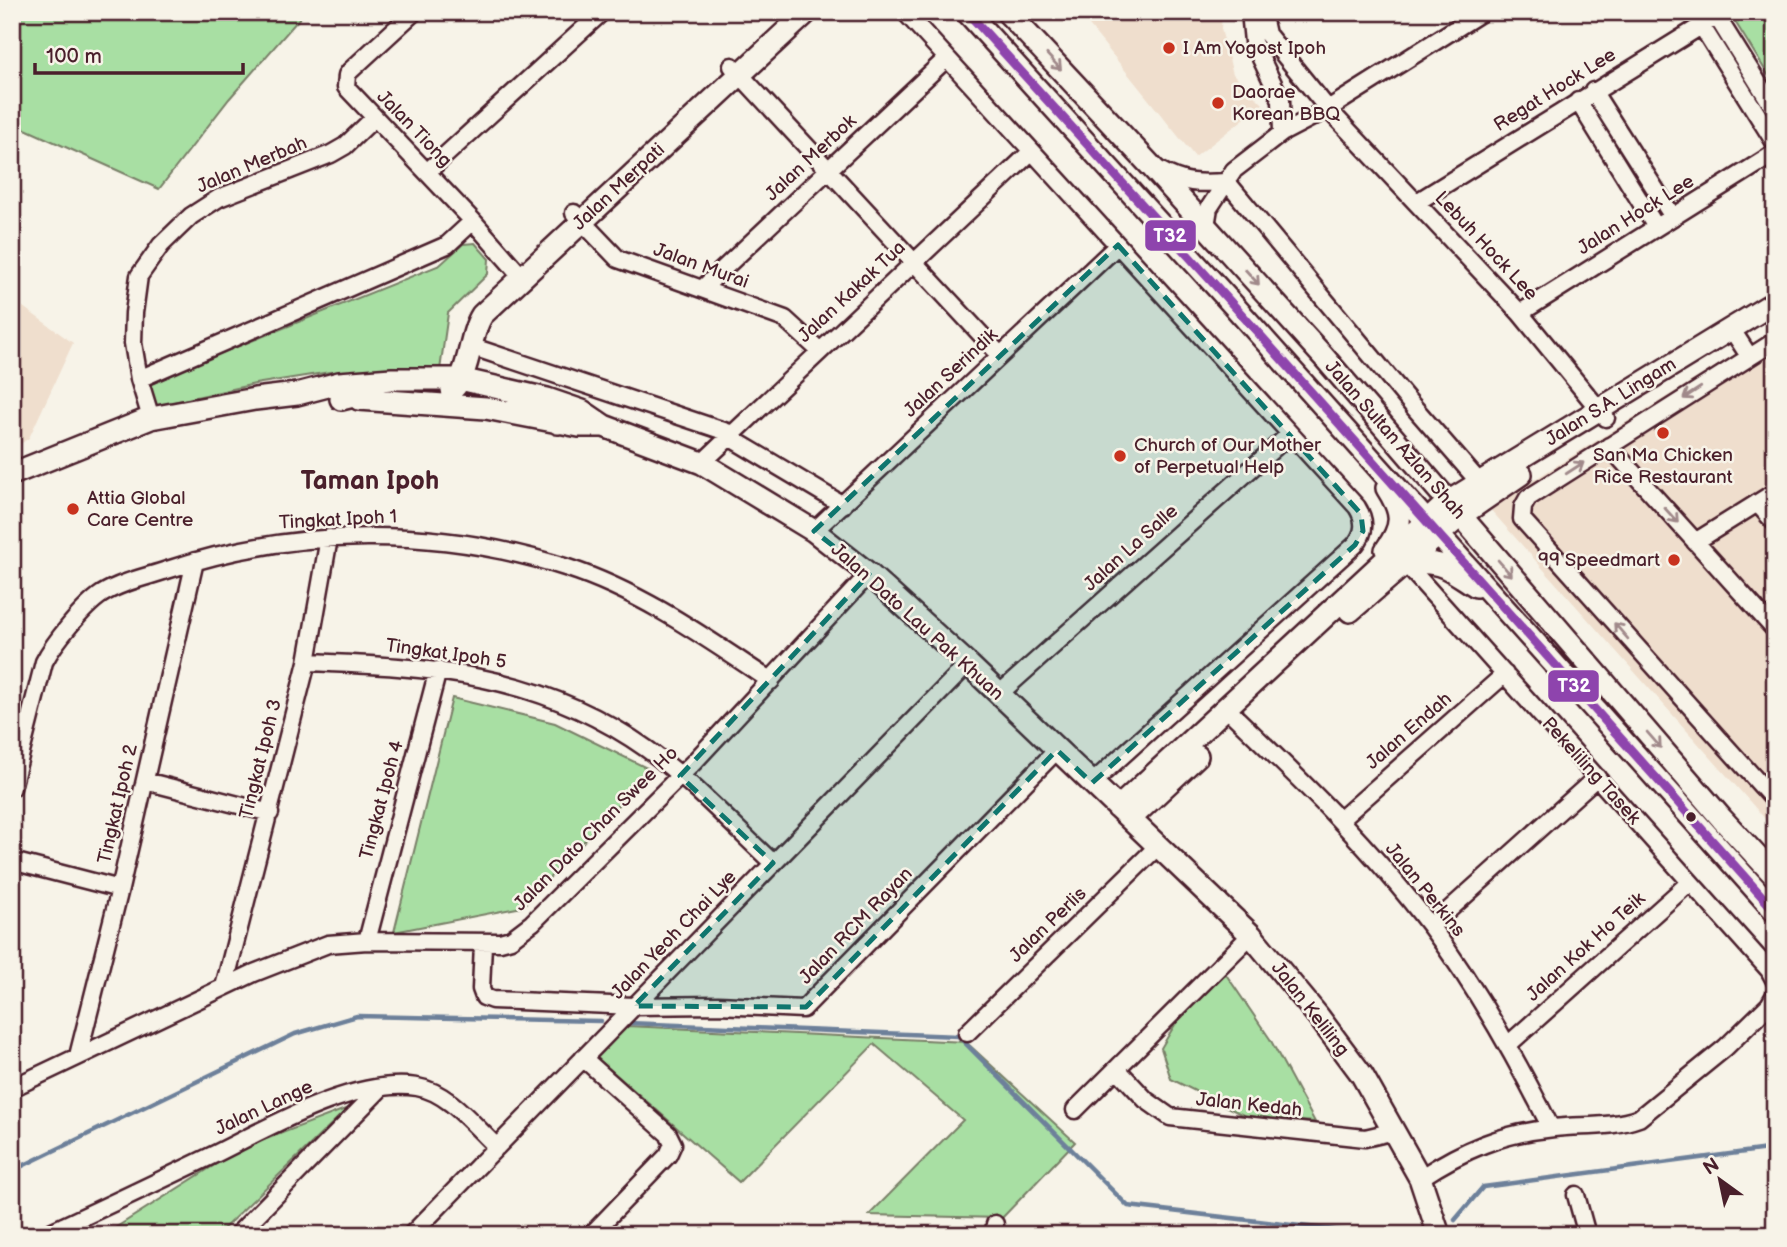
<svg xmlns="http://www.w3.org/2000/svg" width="1787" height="1247" font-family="'Balsamiq Sans',sans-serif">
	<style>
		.built { fill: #efdecd }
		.green { fill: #a8dfa3; stroke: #797f67; stroke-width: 2 }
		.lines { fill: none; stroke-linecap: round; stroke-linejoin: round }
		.stream { stroke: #6d809a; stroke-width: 4.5 }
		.minor-casing { stroke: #4a1f2b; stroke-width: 21 }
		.major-casing { stroke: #4a1f2b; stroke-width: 26 }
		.minor { stroke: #f7f3e8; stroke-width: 16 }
		.major { stroke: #f7f3e8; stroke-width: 21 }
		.bus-1-casing { stroke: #f7f3e8; stroke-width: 14 }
		.bus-1 { stroke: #8e44ad; stroke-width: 9 }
		.oneway { stroke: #a0898a }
		.marked { fill: #0f766e; fill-opacity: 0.2; stroke: #0f766e; stroke-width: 5; stroke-dasharray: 14 9; stroke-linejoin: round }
		.poi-dot { fill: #c8321e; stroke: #f7f3e8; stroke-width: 2.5 }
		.bus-dot { fill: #4a1f2b; stroke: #f7f3e8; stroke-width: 2.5 }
		.labels { text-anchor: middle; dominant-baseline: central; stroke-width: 5; stroke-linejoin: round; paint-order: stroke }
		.poi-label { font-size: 19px; fill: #4a1f2b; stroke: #f7f3e8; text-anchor: start }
		.street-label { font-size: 19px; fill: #4a1f2b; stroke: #f7f3e8 }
		.district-label { font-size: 26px; font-weight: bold; fill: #4a1f2b; stroke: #f7f3e8 }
		.line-badge { stroke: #f7f3e8; stroke-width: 2.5 }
		.badge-label { font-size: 19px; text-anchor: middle; font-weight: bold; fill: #fff }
	</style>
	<rect width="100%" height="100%" fill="#f7f3e8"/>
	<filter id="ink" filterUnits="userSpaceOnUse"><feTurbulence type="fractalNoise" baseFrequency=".0143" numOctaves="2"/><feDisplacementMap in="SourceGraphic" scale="14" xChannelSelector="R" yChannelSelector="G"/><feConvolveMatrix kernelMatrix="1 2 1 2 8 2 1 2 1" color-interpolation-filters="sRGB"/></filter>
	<g filter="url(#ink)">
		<path class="built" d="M1078,12H1222L1221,29L1233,74L1263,104L1195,157Z
			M12,299L73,343L29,438L12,450Z
			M1775,329V830L1489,508Z"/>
		<path class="green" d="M12,12H305L229,99L159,189L12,123Z
			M1729,12H1775V86Z
			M475,243L489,259L488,274L448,313L440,370L330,372L255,384L156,406L147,383L440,265L463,244Z
			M452,698L555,723L651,770L522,907L394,932Z
			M1225,973L1270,1039L1315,1122L1247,1117L1171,1079L1161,1048L1189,1001Z
			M627,1026L966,1042L1075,1142L1002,1218L869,1215L963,1120L874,1044L739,1182L596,1057Z
			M348,1108L217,1235H104L240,1149Z"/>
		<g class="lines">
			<path class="stream" d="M628,1023L958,1036L1128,1206L1378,1235
				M12,1171L295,1034L357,1016L601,1021
				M1455,1220L1483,1187L1775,1148"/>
			<g class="minor-casing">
				<path id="minor" d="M414,12L350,71L347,75L346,87L473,221L522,277
					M905,12L1357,507C1366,521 1365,533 1355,545L1092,783
					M1250,12L1253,42L1281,100L1282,133
					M1262,12L1267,34L1328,109L1520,313L1606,418
					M1714,12L1775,110
					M1701,25L1775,143
					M732,66L1000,355
					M1593,91L1673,217
					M1578,101L1656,227
					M1159,170C1184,184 1199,184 1227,182
					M427,172L602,12
					M1227,182L1412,405L1480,483
					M1417,202L1717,16
					M574,213L618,259L785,319L820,351
					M1206,226L1209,208L1234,170L1282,133L1328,109L1482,12
					M703,288L947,58
					M1520,313L1775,153
					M1736,336L1749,356
					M1775,341L1528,498L1523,507L1522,519L1775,801
					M479,349L733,434
					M139,379L447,245L473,221
					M151,418L139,379L133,343L134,313L139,276L161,245L191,216L219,198L331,154L345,146L374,118
					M729,437L843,505
					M1609,446L1775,630
					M702,463L1032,151
					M1757,503L1775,523
					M814,531L1118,245
					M1695,542L1775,492
					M1405,563L1769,970L1775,981
					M307,662C433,667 540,673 647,749C693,782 732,825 773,863
					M999,694L1290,434
					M1227,709C1299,778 1371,847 1431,927C1478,990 1516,1058 1551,1128
					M145,781L270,813
					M12,788L44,662C54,642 84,606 102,594C121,582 146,577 167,570C295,527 438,526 568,568C642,592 706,638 771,681
					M1341,819L1505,674
					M12,861L120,889
					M1431,926L1597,777
					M367,941L438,670
					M483,944L481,989L484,997L492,1000L634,1006L718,1005L803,1009L1057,750
					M224,987L307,662L329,538
					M967,1033L1158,846
					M1509,1044L1690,882
					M78,1056L120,889L195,561
					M583,1058L668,1134L673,1144L668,1155L591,1235
					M1117,1069L1146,1100L1170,1117L1365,1138L1395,1131
					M12,1088L254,973L328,944L367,941L500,942L511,939L532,923L694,762L869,574
					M1075,1110L1251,935
					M1420,1178C1463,1150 1502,1133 1554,1128C1583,1125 1612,1128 1639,1118L1725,1048L1769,1005L1775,995
					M1576,1195L1587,1235
					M63,1226L79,1235
					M44,1235C101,1209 157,1182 213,1155C268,1128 354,1077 417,1087C449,1092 474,1126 497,1147
					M237,1235L380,1089
					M411,1235L968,664
					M994,1235L995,1224"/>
			</g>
			<g class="major-casing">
				<path id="major" d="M967,12L1235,307L1775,911
					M1007,12L1151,166L1323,356L1722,819L1775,876
					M452,390C471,372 468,337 482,315L807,12
					M341,399L374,391
					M359,399L486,408L579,426H604
					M519,403L539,411L558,423
					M12,474L151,418L255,399L297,394L339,383L392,379H460L547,399L582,411L604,426L702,463L814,531L869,574L968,664L1251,935L1318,1016L1362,1075L1420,1178L1439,1235
					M1386,550C1404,525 1403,513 1387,488
					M1405,563C1442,560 1446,567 1476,586
					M1350,611L1460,516L1521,474
					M1118,808L1448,502L1775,302
					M1130,819L1197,756"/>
			</g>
			<use href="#minor" class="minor"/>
			<use href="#major" class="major"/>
			<g class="bus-1-casing">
				<path id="bus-1" d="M967,12L1235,307L1775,911"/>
			</g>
			<use href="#bus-1" class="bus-1"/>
		</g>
		<defs><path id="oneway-shaft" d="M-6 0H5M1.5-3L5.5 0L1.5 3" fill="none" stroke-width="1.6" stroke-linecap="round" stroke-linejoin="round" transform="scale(1.75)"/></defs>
		<g class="oneway">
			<use href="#oneway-shaft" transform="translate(1054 62) rotate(47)"/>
			<use href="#oneway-shaft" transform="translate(1252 277) rotate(48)"/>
			<use href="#oneway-shaft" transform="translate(1692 393) rotate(147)"/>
			<use href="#oneway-shaft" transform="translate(1575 468) rotate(-33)"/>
			<use href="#oneway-shaft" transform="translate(1671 515) rotate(48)"/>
			<use href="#oneway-shaft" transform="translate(1505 568) rotate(49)"/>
			<use href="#oneway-shaft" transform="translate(1621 631) rotate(-131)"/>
			<use href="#oneway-shaft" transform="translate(1654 740) rotate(49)"/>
		</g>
	</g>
	<path class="marked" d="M1118,245L1361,514L1363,531L1355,545L1092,783L1057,750L806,1007L634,1006L773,863L680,776L869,574L814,531Z"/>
	<g class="poi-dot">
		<circle cx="1169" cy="48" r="7"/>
		<circle cx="1218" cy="103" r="7"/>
		<circle cx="1663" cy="433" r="7"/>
		<circle cx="1120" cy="456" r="7"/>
		<circle cx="73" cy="509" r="7"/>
		<circle cx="1674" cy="560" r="7"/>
	</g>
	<circle class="bus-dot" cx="1691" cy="817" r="6"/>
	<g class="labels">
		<g class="poi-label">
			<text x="1183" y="48">I Am Yogost Ipoh</text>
			<text x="1232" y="92">Daorae<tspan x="1232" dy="22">Korean BBQ</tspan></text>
			<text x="1134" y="445">Church of Our Mother<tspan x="1134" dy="22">of Perpetual Help</tspan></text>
			<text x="1663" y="455" text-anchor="middle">San Ma Chicken<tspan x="1663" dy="22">Rice Restaurant</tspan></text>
			<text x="87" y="498">Attia Global<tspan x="87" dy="22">Care Centre</tspan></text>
			<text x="1660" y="560" text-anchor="end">99 Speedmart</text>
		</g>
		<g class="street-label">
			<text transform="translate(1555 90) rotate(-32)">Regat Hock Lee</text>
			<text transform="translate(414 129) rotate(46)">Jalan Tiong</text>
			<text transform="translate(811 158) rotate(-43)">Jalan Merbok</text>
			<text transform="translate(252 165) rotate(-23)">Jalan Merbah</text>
			<text transform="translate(619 187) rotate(-43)">Jalan Merpati</text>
			<text transform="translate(1636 215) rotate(-32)">Jalan Hock Lee</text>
			<text transform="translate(1486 246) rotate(47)">Lebuh Hock Lee</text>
			<text transform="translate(701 266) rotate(20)">Jalan Murai</text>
			<text transform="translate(852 292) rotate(-43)">Jalan Kakak Tua</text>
			<text transform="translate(951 373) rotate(-43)">Jalan Serindik</text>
			<text transform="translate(1611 402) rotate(-32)">Jalan S.A. Lingam</text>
			<text transform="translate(1395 440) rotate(49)">Jalan Sultan Azlan Shah</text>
			<text transform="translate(338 520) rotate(-3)">Tingkat Ipoh 1</text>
			<text transform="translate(1131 548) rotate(-42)">Jalan La Salle</text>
			<text transform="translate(917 622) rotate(42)">Jalan Dato Lau Pak Khuan</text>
			<text transform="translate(446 654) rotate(8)">Tingkat Ipoh 5</text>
			<text transform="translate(1409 731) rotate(-41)">Jalan Endah</text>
			<text transform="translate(261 759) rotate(-76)">Tingkat Ipoh 3</text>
			<text transform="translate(1591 771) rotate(48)">Pekeliling Tasek</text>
			<text transform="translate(382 800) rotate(-75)">Tingkat Ipoh 4</text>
			<text transform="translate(118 804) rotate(-77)">Tingkat Ipoh 2</text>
			<text transform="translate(596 829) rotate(-45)">Jalan Dato Chan Swee Ho</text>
			<text transform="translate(1425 890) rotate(51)">Jalan Perkins</text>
			<text transform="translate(1048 925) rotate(-44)">Jalan Perlis</text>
			<text transform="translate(856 926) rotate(-46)">Jalan RCM Rayan</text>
			<text transform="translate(674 935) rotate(-46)">Jalan Yeoh Chai Lye</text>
			<text transform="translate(1586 947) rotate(-42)">Jalan Kok Ho Teik</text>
			<text transform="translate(1310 1009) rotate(52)">Jalan Keliling</text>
			<text transform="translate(1249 1105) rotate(6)">Jalan Kedah</text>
			<text transform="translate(264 1108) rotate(-25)">Jalan Lange</text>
		</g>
		<g class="district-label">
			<text x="370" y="481">Taman Ipoh</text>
		</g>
	</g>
	<g class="line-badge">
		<rect x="1144" y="219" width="53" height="33" rx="7" fill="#8e44ad"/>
		<rect x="1547" y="669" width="53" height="34" rx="7" fill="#8e44ad"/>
	</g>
	<g class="badge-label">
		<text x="1170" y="242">T32</text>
		<text x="1574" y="692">T32</text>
	</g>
	<rect width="1787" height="1247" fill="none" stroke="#f7f3e8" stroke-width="42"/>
	<rect x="21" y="21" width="1745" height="1205" fill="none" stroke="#4a1f2b" stroke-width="2.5" filter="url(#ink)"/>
	<g transform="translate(1720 1180) rotate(327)" stroke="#f7f3e8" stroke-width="5" paint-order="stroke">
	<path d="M0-5L12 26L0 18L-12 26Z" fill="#4a1f2b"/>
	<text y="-10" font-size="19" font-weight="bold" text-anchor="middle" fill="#4a1f2b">N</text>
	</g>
	<path d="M35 63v10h208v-10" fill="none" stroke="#4a1f2b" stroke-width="3.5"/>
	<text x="46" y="63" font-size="21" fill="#4a1f2b" stroke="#f7f3e8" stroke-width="5" paint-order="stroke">100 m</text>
</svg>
